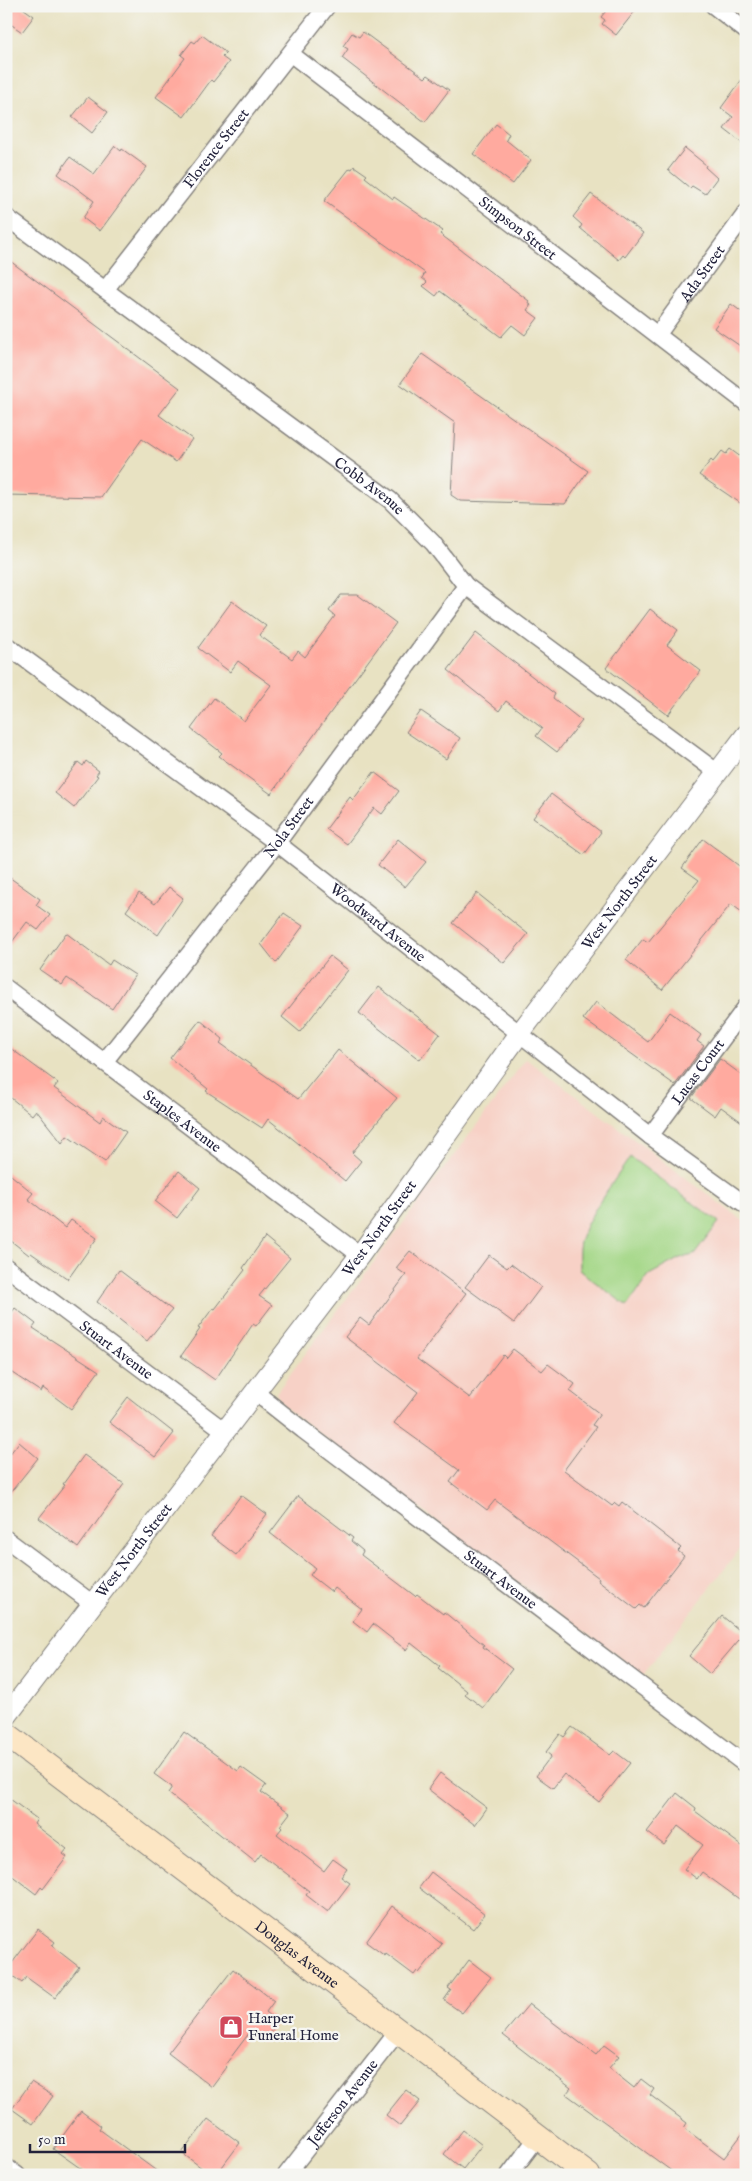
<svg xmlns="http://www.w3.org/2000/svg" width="752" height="2181" font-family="'IM FELL English',serif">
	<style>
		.built { fill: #f7d1c6 }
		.green { fill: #a4d787; stroke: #637c61 }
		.building { fill: #ffaa9f }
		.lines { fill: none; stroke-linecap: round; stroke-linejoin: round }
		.minor-casing { stroke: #85827e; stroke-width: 19 }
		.tertiary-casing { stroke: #85827e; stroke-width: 22 }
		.secondary-casing { stroke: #85827e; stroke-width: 26 }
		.minor { stroke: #fff; stroke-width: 16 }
		.tertiary { stroke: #fff; stroke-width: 20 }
		.secondary { stroke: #fce6c4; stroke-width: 24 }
		.labels { text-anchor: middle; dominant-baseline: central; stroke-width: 4.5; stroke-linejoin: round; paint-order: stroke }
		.street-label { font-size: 15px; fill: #22223b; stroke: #f6f6f2 }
		.poi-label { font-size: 15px; fill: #22223b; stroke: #f6f6f2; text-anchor: start }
	</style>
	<rect width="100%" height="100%" fill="#f6f6f2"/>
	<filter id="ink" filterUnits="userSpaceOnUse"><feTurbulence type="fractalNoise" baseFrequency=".02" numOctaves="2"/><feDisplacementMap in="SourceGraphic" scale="10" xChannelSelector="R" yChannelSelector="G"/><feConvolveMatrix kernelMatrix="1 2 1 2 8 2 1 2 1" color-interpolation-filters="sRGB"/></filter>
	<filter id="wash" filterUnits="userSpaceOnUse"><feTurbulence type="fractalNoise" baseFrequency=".0096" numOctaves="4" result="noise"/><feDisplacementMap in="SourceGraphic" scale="20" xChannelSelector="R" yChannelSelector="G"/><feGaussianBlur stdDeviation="1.12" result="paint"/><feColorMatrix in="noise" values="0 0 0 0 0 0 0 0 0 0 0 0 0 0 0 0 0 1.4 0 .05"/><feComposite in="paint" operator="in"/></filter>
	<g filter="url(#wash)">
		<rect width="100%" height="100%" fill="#e8e2c2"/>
		<path class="built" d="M526,1059L746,1223V1541L643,1675L283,1406L276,1393Z"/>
		<path class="green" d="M630,1157L719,1222L694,1255L680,1258L649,1275L627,1306L579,1270C579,1261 578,1251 580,1242C588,1214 614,1182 630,1157Z"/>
		<g id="blocks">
			<path class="building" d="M6,6H20L34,16L22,32L6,21Z
				M610,6H639L616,35L602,24L605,20L601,17Z
				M363,32L425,78L428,75L449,90L425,122L342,58L348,49L343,46L352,33L359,37Z
				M202,35L226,53L222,57L229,62L213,82L211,80L184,117L156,97L185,58L181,55L192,41L195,43Z
				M746,74V146L724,129L733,117L721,108Z
				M88,97L108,112L92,133L72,117Z
				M496,124L509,134L506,140L531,160L513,184L473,154Z
				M115,146L121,151L122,149L147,167L100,231L83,218L94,201L58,174L70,157L94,174Z
				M685,148L706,165L705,167L717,178L705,194L692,186L690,188L668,170Z
				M354,166L367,175L365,177L393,199L394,197L443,231L440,234L529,301L528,303L531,305L527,310L538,318L525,335L512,325L501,337L440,291L436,296L423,286L427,282L422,278L425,273L324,201L350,168L352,169Z
				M591,194L643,233L625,257L623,255L619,260L580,228L582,225L573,217Z
				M6,258L180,388L159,415L192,439L176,462L142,439L101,497L6,495Z
				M731,304L746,315V350L714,328Z
				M422,354L588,471L565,504L460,501L451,495L455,423L400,384Z
				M730,449L746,461V507L699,475L711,460L713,462L722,451L726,454Z
				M341,595H358L396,623L271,794L219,756L222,753L191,729L214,698L244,721L271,685L238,661L230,672L198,648L232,601L266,626L259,635L292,659L298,651L305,657L335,616L329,611Z
				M650,609L678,630L667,645L701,671L668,715L606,668Z
				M476,633L555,694L553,698L582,721L557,752L536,736L542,728L506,701L499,711L448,670Z
				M421,711L460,738L446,759L406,732Z
				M86,761L99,771L96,775L98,776L74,808L55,793L78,762L83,766Z
				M374,772L399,791L382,814L374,808L347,844L326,829L350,797L353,800Z
				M551,794L601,832L584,855L533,818Z
				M398,839L426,862L405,887L378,865Z
				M703,839L746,871V915L731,904L662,990L626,960L643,939L648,942L699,880L682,868Z
				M6,875L40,899L36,905L50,915L38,930L27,922L6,950Z
				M169,887L183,898L158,935L126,911L139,893L155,904Z
				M477,893L528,934L504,963L453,923Z
				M284,913L303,926L276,963L261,944Z
				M66,933L109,965L112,960L135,975L112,1009L67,978L62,985L40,970Z
				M330,956L348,970L300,1032L282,1017Z
				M379,987L440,1034L420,1060L359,1013Z
				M596,1002L648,1042L670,1012L701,1035L697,1041L704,1046L675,1085L583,1019Z
				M200,1020L223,1039L220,1043L298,1099L338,1050L397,1098L352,1153L361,1161L345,1181L268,1119L262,1128L206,1091L208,1089L170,1058Z
				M6,1045L58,1083L54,1088L100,1122L103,1116L126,1132L105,1162L67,1136L62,1143L36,1110L32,1115L6,1094Z
				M720,1059L746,1078V1125L721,1107L715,1116L691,1098Z
				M6,1171L33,1193L28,1199L65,1228L71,1220L97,1238L68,1279L31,1253L29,1255L6,1237Z
				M179,1171L200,1188L177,1218L155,1201Z
				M265,1237L290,1258L259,1296L272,1305L256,1326L253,1324L215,1380L181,1356L200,1329L198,1328L213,1308L215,1309L245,1270L243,1268Z
				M410,1251L466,1293L417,1359L470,1398L503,1355L506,1358L513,1349L542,1371L548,1364L575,1384L570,1391L600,1414L592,1425L596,1427L564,1470L612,1506L615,1503L619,1506L622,1502L681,1548L678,1551L684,1556L644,1608L640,1605L636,1609L598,1580L599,1578L495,1500L487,1510L450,1482L459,1470L394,1423L418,1392L345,1337L360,1318L369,1325L406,1275L396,1268Z
				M489,1255L507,1268L511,1264L541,1287L514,1323L465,1287Z
				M119,1270L172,1310L147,1341L97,1302Z
				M15,1308L36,1324L33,1328L99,1371L71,1409L43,1388L41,1392L6,1369V1320Z
				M128,1397L174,1433L155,1457L109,1422Z
				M19,1442L38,1458L6,1498V1459Z
				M84,1455L124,1484L78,1548L39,1518L65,1485L63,1484Z
				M241,1495L267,1514L236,1555L211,1536Z
				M298,1496L353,1538L351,1541L363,1551L361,1555L415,1596L417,1594L443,1614L444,1612L484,1645L483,1647L512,1669L483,1708L465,1694L467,1691L438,1668L440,1666L411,1643L406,1650L373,1624L367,1632L353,1621L362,1609L335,1588L332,1592L310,1575L315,1568L270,1533Z
				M722,1616L744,1634L710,1674L689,1656Z
				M572,1727L610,1755L614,1751L630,1763L599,1802L564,1774L553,1788L536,1776L551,1756L546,1752L560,1734L564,1737Z
				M184,1732L238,1771L241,1767L266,1785L261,1792L290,1813L280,1826L282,1828L277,1834L324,1871L333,1859L347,1869L341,1877L350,1883L328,1912L306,1895L309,1891L261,1854L255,1862L168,1793L172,1787L154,1774Z
				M440,1773L487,1808L475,1825L428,1789Z
				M677,1793L696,1808L695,1811L746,1849V1904L702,1872L697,1879L684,1869L703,1845L678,1826L664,1845L647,1832Z
				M6,1796L37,1819L34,1824L67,1849L63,1854L67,1857L43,1889L41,1887L36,1894L6,1871Z
				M431,1872L485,1914L473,1929L419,1888Z
				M392,1906L442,1944L419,1973L417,1971L414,1975L386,1954L385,1956L366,1942Z
				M38,1929L55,1942L52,1946L79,1967L55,1998L26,1977L22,1983L6,1971Z
				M469,1960L491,1977L462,2013L444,2000L451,1990L448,1988Z
				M233,1969L274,2001L266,2012L278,2022L263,2042L250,2032L225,2065L227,2067L212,2087L168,2053Z
				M529,2004L596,2055L604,2045L619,2056L609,2068L634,2088L641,2079L654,2089L650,2095L687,2123L684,2128L724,2158L746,2129V2175H677L566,2094L571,2088L503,2035Z
				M31,2082L53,2096L33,2124L12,2109Z
				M406,2090L420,2101L400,2126L386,2115Z
				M81,2111L101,2126L99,2129L162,2175H90L53,2149Z
				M208,2119L240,2143L216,2175H211L182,2153Z
				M463,2130L482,2145L463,2169L444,2154Z"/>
		</g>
	</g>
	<g filter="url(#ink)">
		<use href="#blocks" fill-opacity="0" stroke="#85827e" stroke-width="1"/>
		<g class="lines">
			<g class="minor-casing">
				<g id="minor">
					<path d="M714,6L746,31"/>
					<path id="s1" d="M291,54L746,403"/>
					<path id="s2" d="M6,217L390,500L433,543L466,586L718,773"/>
					<path id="s3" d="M105,290L327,6"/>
					<path id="s4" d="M658,334L746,213"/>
					<path id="s5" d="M6,645L277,843L650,1136L746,1205"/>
					<path id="s6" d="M6,988L360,1255"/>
					<path id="s7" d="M104,1062L277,843L466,586"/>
					<path id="s8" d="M650,1136L746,1007"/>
					<path id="s9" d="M6,1267L226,1432"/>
					<path id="s10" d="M255,1392L303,1430L746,1765"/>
					<path d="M6,1539L93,1604"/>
					<path d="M6,2167L17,2175"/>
					<path id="s11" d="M286,2175L399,2030"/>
					<path d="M509,2175L537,2138"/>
				</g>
			</g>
			<g class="tertiary-casing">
				<g id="tertiary">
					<path id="s12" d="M6,1717L360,1255L520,1033L746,735"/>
				</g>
			</g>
			<g class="secondary-casing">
				<g id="secondary">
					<path id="s13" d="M6,1734L588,2175"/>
				</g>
			</g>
			<use href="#minor" class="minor"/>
			<use href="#tertiary" class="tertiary"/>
			<use href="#secondary" class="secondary"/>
		</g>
	</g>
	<defs>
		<g id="shop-square" transform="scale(1.25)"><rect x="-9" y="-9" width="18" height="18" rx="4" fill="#d1495b" stroke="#f6f6f2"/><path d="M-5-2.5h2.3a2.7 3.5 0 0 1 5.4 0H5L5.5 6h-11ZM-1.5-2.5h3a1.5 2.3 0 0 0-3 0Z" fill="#fff"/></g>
	</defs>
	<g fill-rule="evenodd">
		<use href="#shop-square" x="231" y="2027"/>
	</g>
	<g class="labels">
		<g class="street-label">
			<text stroke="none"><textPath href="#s3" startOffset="180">Florence Street</textPath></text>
			<text stroke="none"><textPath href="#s1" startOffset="286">Simpson Street</textPath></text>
			<text stroke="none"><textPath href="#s4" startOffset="75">Ada Street</textPath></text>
			<text stroke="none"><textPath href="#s2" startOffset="452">Cobb Avenue</textPath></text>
			<text stroke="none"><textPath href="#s7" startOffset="299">Nola Street</textPath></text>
			<text stroke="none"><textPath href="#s12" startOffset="1020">West North Street</textPath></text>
			<text stroke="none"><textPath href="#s5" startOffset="464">Woodward Avenue</textPath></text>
			<text stroke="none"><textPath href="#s8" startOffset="80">Lucas Court</textPath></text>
			<text stroke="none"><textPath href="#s6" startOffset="221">Staples Avenue</textPath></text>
			<text stroke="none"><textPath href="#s12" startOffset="615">West North Street</textPath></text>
			<text stroke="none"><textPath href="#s9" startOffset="138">Stuart Avenue</textPath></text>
			<text stroke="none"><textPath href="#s12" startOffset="210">West North Street</textPath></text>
			<text stroke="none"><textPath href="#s10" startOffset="309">Stuart Avenue</textPath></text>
			<text stroke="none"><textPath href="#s13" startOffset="365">Douglas Avenue</textPath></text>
			<text stroke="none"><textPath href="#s11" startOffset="92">Jefferson Avenue</textPath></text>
		</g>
		<g class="poi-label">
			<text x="248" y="2018">Harper<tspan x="248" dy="17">Funeral Home</tspan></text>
		</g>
	</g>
	<rect width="752" height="2181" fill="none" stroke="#f6f6f2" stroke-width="25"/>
	<path d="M30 2144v8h155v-8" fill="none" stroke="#22223b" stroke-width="2.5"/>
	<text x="38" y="2144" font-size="15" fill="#22223b" stroke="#f6f6f2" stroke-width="4" paint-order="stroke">50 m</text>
</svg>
